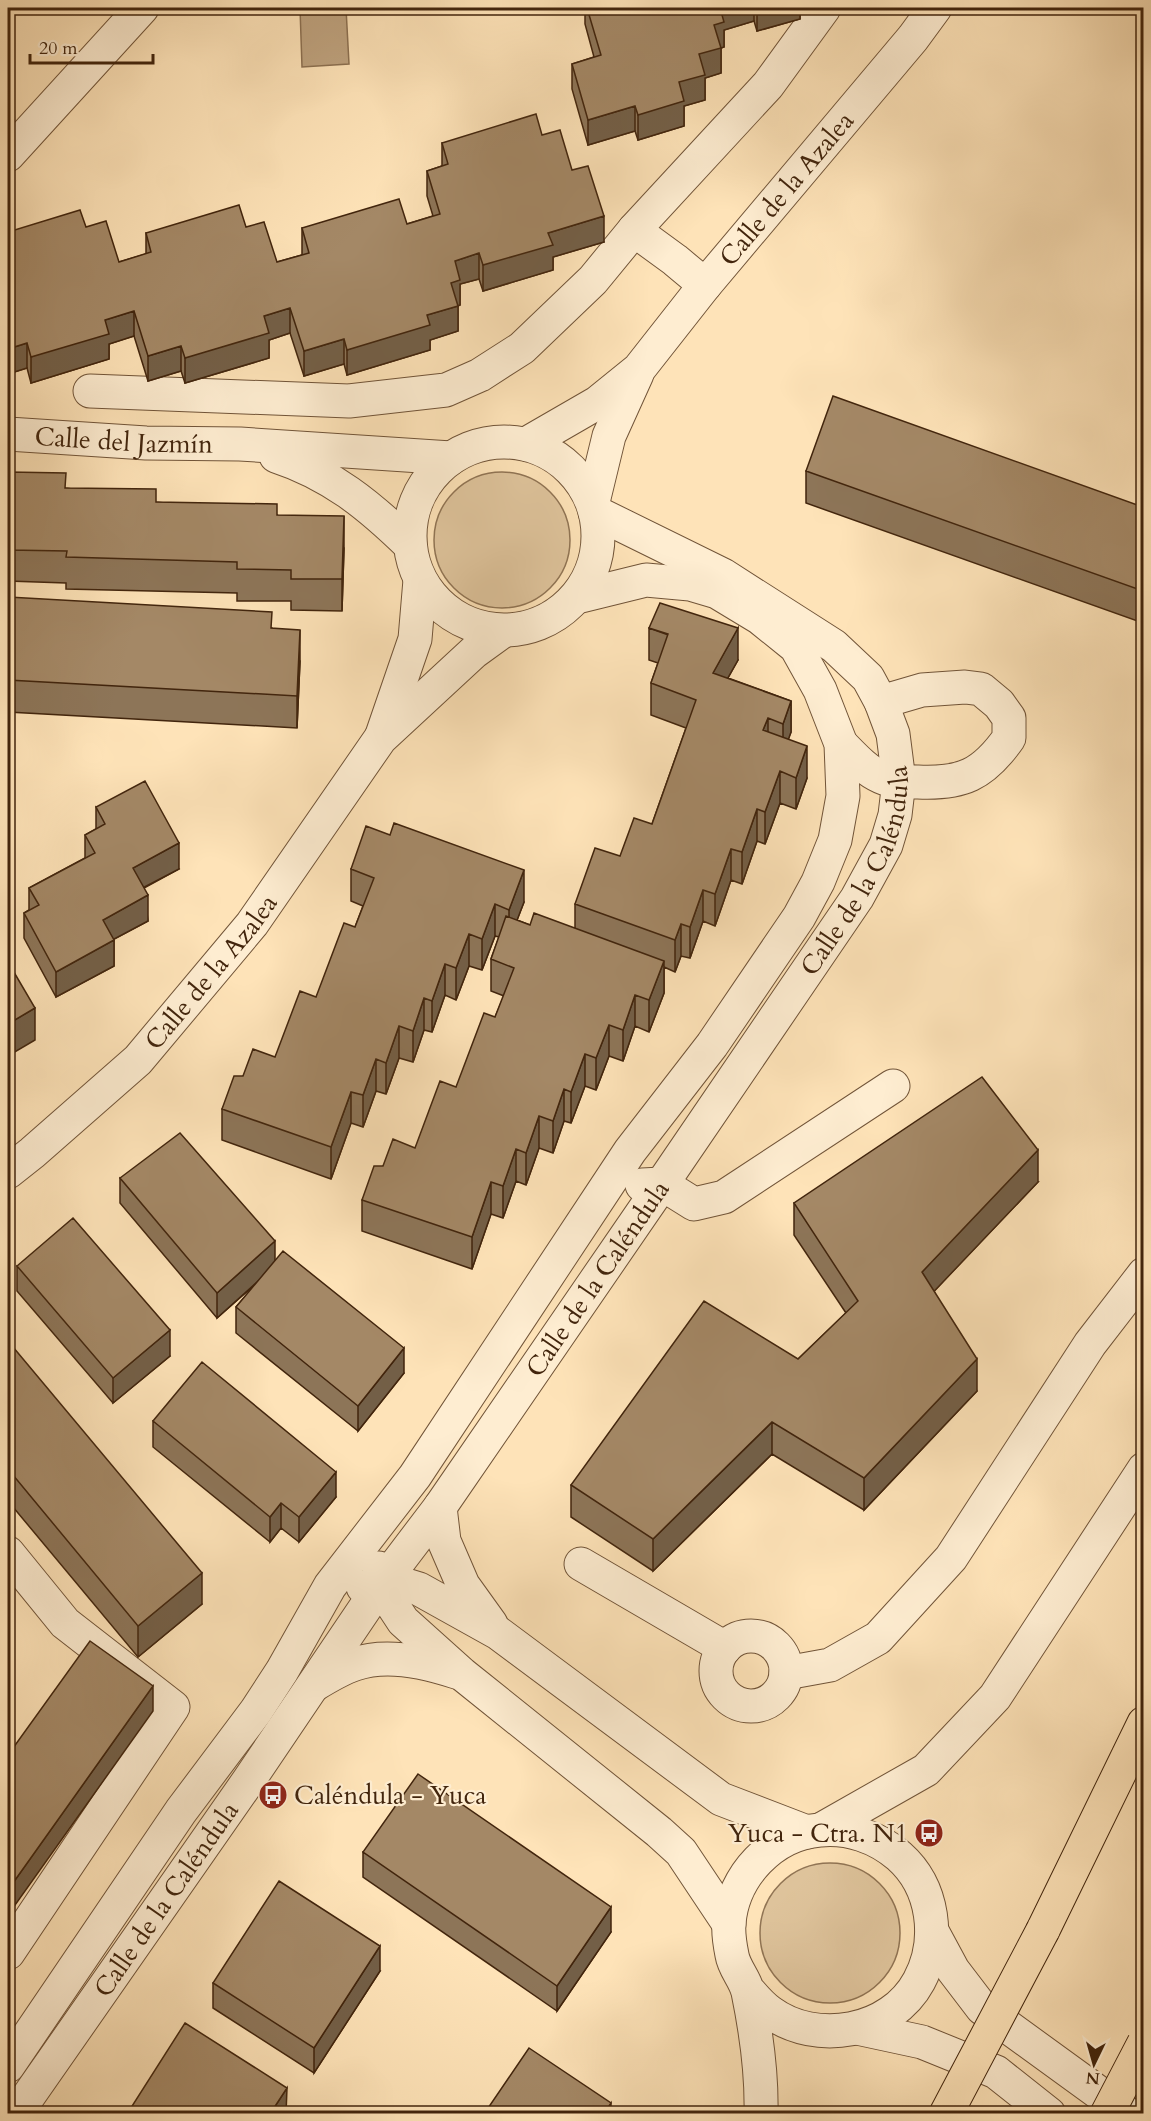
<svg xmlns="http://www.w3.org/2000/svg" width="1151" height="2121" font-family="Cardo,serif">
	<style>
		.garden { fill: #dec39b; stroke: #907454; stroke-width: 1.5 }
		.water { fill: #bea27e; stroke: #8c7051; stroke-width: 1.5 }
		.lines { fill: none; stroke-linecap: round; stroke-linejoin: round }
		.minor-casing { stroke: #715438; stroke-width: 35 }
		.highway-casing { stroke: #42250d; stroke-width: 35 }
		.minor { stroke: #feedd1; stroke-width: 33 }
		.highway { stroke: #fee3b8; stroke-width: 33 }
		.highway-bridge-casing { stroke: #42250d; stroke-width: 35; stroke-linecap: butt }
		.highway-bridge { stroke: #fee3b8; stroke-width: 33 }
		.wall { fill: #8d7558; stroke: #42250d; stroke-width: 1.5 }
		.shaded-wall { fill: #735f47; stroke: #42250d; stroke-width: 1.5 }
		.building { fill: #a48866; stroke: #42250d; stroke-width: 1.5 }
		.labels { text-anchor: middle; dominant-baseline: central; stroke-width: 4.5; stroke-linejoin: round; paint-order: stroke }
		.street-label { font-size: 26px; fill: #42250d; stroke: #feedd1 }
		.poi-label { font-size: 26px; fill: #42250d; stroke: #feedd1; text-anchor: start }
	</style>
	<rect width="100%" height="100%" fill="#fee3b8"/>
	<filter id="stains"><feTurbulence type="fractalNoise" baseFrequency=".00333" numOctaves="4"/><feColorMatrix values="0 0 0 0 .2 0 0 0 0 .09 0 0 0 0 .02 0 0 0 .5 -.17"/></filter>
	<radialGradient id="worn" r=".72"><stop offset=".6" stop-color="#630" stop-opacity="0"/><stop offset="1" stop-color="#630" stop-opacity=".3"/></radialGradient>
	<path class="garden" d="M434 540a68 68 0 1 1 136 0a68 68 0 1 1-136 0Z
		M760 1933a70 70 0 1 1 140 0a70 70 0 1 1-140 0Z"/>
	<path class="water" d="M300,8H346L349,64L302,67Z"/>
	<g class="lines">
		<g class="minor-casing">
			<g id="minor">
				<path d="M8,155L142,8"/>
				<path d="M634,230L675,260L705,285"/>
				<path d="M90,391L349,401L446,390L480,375L522,348L593,280L634,230L768,85L824,8"/>
				<path id="s1" d="M8,434L146,443L240,444L451,458"/>
				<circle cx="504" cy="536" r="94"/>
				<path id="s2" d="M526,444L597,403L639,369L705,285L913,38L935,8"/>
				<path d="M276,456C331,474 369,505 410,545"/>
				<path d="M593,502L609,436L637,374"/>
				<path d="M382,735L415,639L420,580"/>
				<path d="M841,744C853,756 865,770 881,777C892,782 905,782 918,782C962,784 983,775 1009,738V718L999,704L981,689L965,687L922,690L881,702"/>
				<path id="s3" d="M8,1172L32,1153L138,1060L252,924L380,739L474,652L503,631"/>
				<path d="M642,1185L662,1184L694,1204L724,1197L893,1086"/>
				<path d="M440,1507L444,1541L463,1585L491,1624"/>
				<path d="M8,1553L65,1623L173,1707L8,1953"/>
				<path d="M581,1564L725,1648"/>
				<path d="M379,1568L380,1586L403,1621L462,1674L659,1832L681,1852L729,1924"/>
				<path d="M363,1587L406,1585L419,1589L498,1633L721,1799L807,1832"/>
				<circle cx="751" cy="1671" r="35"/>
				<path d="M786,1673L830,1665L878,1638L951,1558L1090,1344L1144,1274"/>
				<path d="M314,1685C327,1677 340,1669 355,1664C386,1653 426,1662 456,1672"/>
				<path d="M822,1829L926,1770L995,1697L1144,1469"/>
				<path d="M932,1931L953,1970L982,2008L1128,2114"/>
				<path d="M747,1989C754,1997 761,2006 770,2012C816,2046 891,2033 919,1981C941,1940 934,1887 899,1856C877,1837 848,1827 820,1830C772,1834 733,1876 729,1923C728,1933 730,1945 732,1955C734,1968 745,1979 748,1992C756,2031 762,2073 761,2114"/>
				<path d="M857,2028L922,2042L996,2072L1049,2114"/>
				<path d="M8,2066L181,1811L256,1711L282,1671L330,1586L415,1476L630,1151L712,1045L799,917L818,882L835,840L843,796L841,744L820,690L796,647L760,618L717,592L690,584L646,580L577,597"/>
				<path id="s4" d="M16,2114L249,1780L380,1586L440,1507L662,1184L857,898L886,845L895,815L899,781L893,734L881,702L868,678L834,646L723,575L595,512"/>
			</g>
		</g>
		<g class="highway-casing">
			<path id="highway" d="M1043,1930L1144,1723"/>
		</g>
		<use href="#minor" class="minor"/>
		<use href="#highway" class="highway"/>
		<g class="highway-bridge-casing">
			<path id="highway-bridge" d="M946,2114L1043,1930
				M1107,2114L1144,2043"/>
		</g>
		<use href="#highway-bridge" class="highway-bridge"/>
	</g>
	<path class="wall" d="M585,8H800V19L757,31L754,21L724,30V47L721,48V73L705,78V100L684,106V126L638,140L635,131L588,145L572,89V64L594,57L585,24Z
		M542,135L572,170L604,242L553,257V270L483,291L479,279L460,284V305L458,306V331L430,340V350L347,375L344,364L304,376L290,333L269,340V358L185,383L181,371L148,381L134,336L109,344V359L31,383L27,368L8,374L86,227L119,262L146,254V233L246,227L277,262L302,255V228L407,224L433,216L427,196V171L442,166V143Z
		M806,471L1143,507V623L806,503Z
		M8,472L66,488L156,502L277,515L344,548L342,611L291,610V601H237V593L66,589V583L8,581Z
		M8,597L272,628L300,661L297,728L8,712Z
		M649,628L738,660L728,678L791,701V732L788,739L807,778L796,809L780,803L765,844L757,841L742,884L731,880L715,926L703,921L690,958L681,956L675,972L664,967V993L649,1032L635,1026L623,1061L609,1056L596,1090L585,1086L571,1123L564,1121L553,1153L539,1148L526,1185L516,1181L503,1218L491,1214L472,1269L362,1231V1200L383,1166L415,1148L456,1087L495,1017L504,996L491,991V959L499,937L495,936L482,970L469,966L456,1000L445,995L432,1032L424,1030L413,1062L399,1058L386,1094L376,1091L363,1127L351,1123L331,1179L222,1140V1109L243,1076L275,1057L316,997L355,927L363,906L351,901V869L524,902L517,920L530,925L575,928V904L652,824L686,728L651,715V683L658,663L649,660Z
		M96,807L179,869L144,888L148,921L114,939V966L56,997L24,938V913L29,910V888L85,858V835L96,829Z
		M120,1178L275,1260L404,1373L358,1431L236,1333V1307L257,1283L217,1318L120,1203Z
		M1038,1182L934,1291L977,1391L864,1510L772,1454L653,1571L571,1517V1485L798,1359L846,1313L794,1235V1203Z
		M17,1266L170,1356L113,1403L17,1291Z
		M8,1341L202,1604L138,1657L8,1501Z
		M153,1421L336,1497L299,1542L281,1528L270,1542L153,1447Z
		M363,1852L611,1932L557,2011L363,1877Z
		M380,1971L314,2073L213,2008V1983Z"/>
	<path class="shaded-wall" d="M719,8H754V21L724,30V47L721,48V73L705,78V100L684,106V126L638,140V115L679,82L699,54L714,25Z
		M757,8H800V19L757,31Z
		M635,106V131L588,145V120Z
		M604,216V242L553,257V270L483,291V265L548,233Z
		M479,253V279L460,284V305L451,308V283L455,261Z
		M458,306V331L430,340V350L347,375V350L427,315Z
		M290,308V333L269,340V358L185,383V358L264,316Z
		M134,311V336L109,344V359L31,383V357L105,320Z
		M344,339V364L304,376V351Z
		M27,343V368L8,374V349Z
		M181,346V371L148,381V356Z
		M344,516V548L342,611V579Z
		M738,628V660L713,704V673Z
		M300,630V661L297,728V696Z
		M791,701V732L783,755V724Z
		M768,718V749L763,730Z
		M807,746V778L796,809V778Z
		M780,771V803L765,844V812Z
		M757,809V841L742,884V852Z
		M179,843V869L133,893V868Z
		M731,849V880L715,926V894Z
		M524,870V902L509,941V910Z
		M703,890V921L690,958V927Z
		M148,895V921L103,945V920Z
		M495,904V936L482,970V939Z
		M681,924V956L675,972V940Z
		M469,934V966L456,1000V968Z
		M114,940V966L56,997V972Z
		M664,961V993L649,1032V1000Z
		M445,964V995L432,1032V1001Z
		M635,995V1026L623,1061V1030Z
		M424,998V1030L413,1062V1031Z
		M35,1008V1040L8,1056V1024Z
		M609,1025V1056L596,1090V1058Z
		M399,1026V1058L386,1094V1063Z
		M585,1054V1086L571,1123V1092Z
		M376,1059V1091L363,1127V1095Z
		M564,1089V1121L553,1153V1121Z
		M351,1092V1123L331,1179V1147Z
		M539,1116V1148L526,1185V1153Z
		M516,1149V1181L503,1218V1186Z
		M1038,1150V1182L922,1304V1272Z
		M491,1182V1214L472,1269V1237Z
		M275,1241V1266L217,1318V1293Z
		M170,1330V1356L113,1403V1378Z
		M404,1348V1373L358,1431V1406Z
		M977,1359V1391L864,1510V1478Z
		M772,1422V1454L653,1571V1539Z
		M336,1472V1497L299,1542V1517Z
		M281,1503V1528L270,1542V1517Z
		M202,1573V1604L138,1657V1626Z
		M153,1686V1711L8,1915V1890Z
		M611,1907V1932L557,2011V1986Z
		M380,1946V1971L314,2073V2048Z
		M287,2088L286,2114H270Z
		M611,2103V2114H604Z"/>
	<path class="building" d="M587,8H720L724,22L714,25L721,48L699,54L705,75L679,82L684,101L638,115L635,106L588,120L572,64L601,55Z
		M536,114L542,135L560,130L572,170L588,166L604,216L548,233L553,245L483,265L479,253L455,261L460,280L451,283L458,306L427,315L430,325L347,350L344,339L304,351L290,308L264,316L269,333L185,358L181,346L148,356L134,311L105,320L109,334L31,357L27,343L8,349V232L80,210L86,227L106,221L119,262L151,252L146,233L239,205L246,227L264,222L277,262L309,253L302,228L399,199L407,224L440,214L427,171L448,164L442,143Z
		M833,396L1143,507V591L806,471Z
		M8,472L66,473L65,488L156,489V502L277,504V515L344,516L342,579H291V570L237,569V562L66,557L67,551L8,550Z
		M8,597L272,612L271,628L300,630L297,696L8,680Z
		M660,603L738,628L713,673L791,701L783,724L768,718L763,730L807,746L796,778L780,771L765,812L757,809L742,852L731,849L715,894L703,890L690,927L681,924L675,940L575,904L595,848L620,856L634,818L652,824L696,700L651,683L668,634L649,628Z
		M145,781L179,843L133,868L148,895L103,920L114,940L56,972L24,913L39,905L29,888L95,853L85,835L105,824L96,807Z
		M394,823L524,870L509,910L495,904L482,939L469,934L456,968L445,964L432,1001L424,998L413,1031L399,1026L386,1063L376,1059L363,1095L351,1092L331,1147L222,1109L234,1076H243L253,1049L275,1057L300,991L316,997L344,923L355,927L374,878L351,869L366,826L390,835Z
		M534,913L664,961L649,1000L635,995L623,1030L609,1025L596,1058L585,1054L571,1092L564,1089L553,1121L539,1116L526,1153L516,1149L503,1186L491,1182L472,1237L362,1200L374,1166H383L393,1139L415,1148L440,1081L456,1087L484,1013L495,1017L514,968L491,959L506,916L530,925Z
		M8,962L35,1008L8,1024Z
		M982,1077L1038,1150L922,1272L977,1359L864,1478L772,1422L653,1539L571,1485L704,1301L798,1359L858,1301L794,1203Z
		M180,1133L275,1241L217,1293L120,1178Z
		M73,1218L170,1330L113,1378L17,1266Z
		M283,1251L404,1348L358,1406L236,1307Z
		M8,1341L202,1573L138,1626L8,1469Z
		M202,1362L336,1472L299,1517L281,1503L270,1517L153,1421Z
		M90,1641L153,1686L8,1890V1755Z
		M418,1774L611,1907L557,1986L363,1852Z
		M279,1881L380,1946L314,2048L213,1983Z
		M185,2023L287,2088L270,2114H127Z
		M529,2048L611,2103L604,2114H484Z"/>
	<defs>
		<g id="bus-disc" transform="scale(1.5)"><circle r="9.5" fill="#8f2418" stroke="#feedd1"/><path d="M-5-6H5V4H4V6H2V4H-2V6H-4V4H-5ZM-3.5-4V0h7V-4ZM-3.5 1.2v1.5H-2V1.2ZM2 1.2v1.5H3.5V1.2Z" fill="#fff"/></g>
	</defs>
	<g fill-rule="evenodd">
		<use href="#bus-disc" x="273" y="1795"/>
		<use href="#bus-disc" x="929" y="1833"/>
	</g>
	<g class="labels">
		<g class="street-label">
			<text stroke="none"><textPath href="#s2" startOffset="369">Calle de la Azalea</textPath></text>
			<text stroke="none"><textPath href="#s1" startOffset="116">Calle del Jazmín</textPath></text>
			<text stroke="none"><textPath href="#s4" startOffset="1504">Calle de la Caléndula</textPath></text>
			<text stroke="none"><textPath href="#s3" startOffset="286">Calle de la Azalea</textPath></text>
			<text stroke="none"><textPath href="#s4" startOffset="1018">Calle de la Caléndula</textPath></text>
			<text stroke="none"><textPath href="#s4" startOffset="262">Calle de la Caléndula</textPath></text>
		</g>
		<g class="poi-label">
			<text x="294" y="1795">Caléndula - Yuca</text>
			<text x="908" y="1833" text-anchor="end">Yuca - Ctra. N1</text>
		</g>
	</g>
	<rect width="1151" height="2121" fill="none" stroke="#fee3b8" stroke-width="30"/>
	<rect x="9" y="9" width="1133" height="2103" fill="none" stroke="#42250d" stroke-width="3"/>
	<rect x="15" y="15" width="1121" height="2091" fill="none" stroke="#42250d" stroke-width="1.5"/>
	<g transform="translate(1094 2064) rotate(185)" stroke="#feedd1" stroke-width="4.5" paint-order="stroke">
	<path d="M0-4.5L10 22L0 15L-10 22Z" fill="#42250d"/>
	<text y="-9" font-size="16" font-weight="bold" text-anchor="middle" fill="#42250d">N</text>
	</g>
	<path d="M30 54v9h123v-9" fill="none" stroke="#42250d" stroke-width="3"/>
	<text x="39" y="54" font-size="18" fill="#42250d" stroke="#feedd1" stroke-width="4.5" paint-order="stroke">20 m</text>
	<rect width="100%" height="100%" filter="url(#stains)"/>
	<rect width="100%" height="100%" fill="url(#worn)"/>
</svg>
